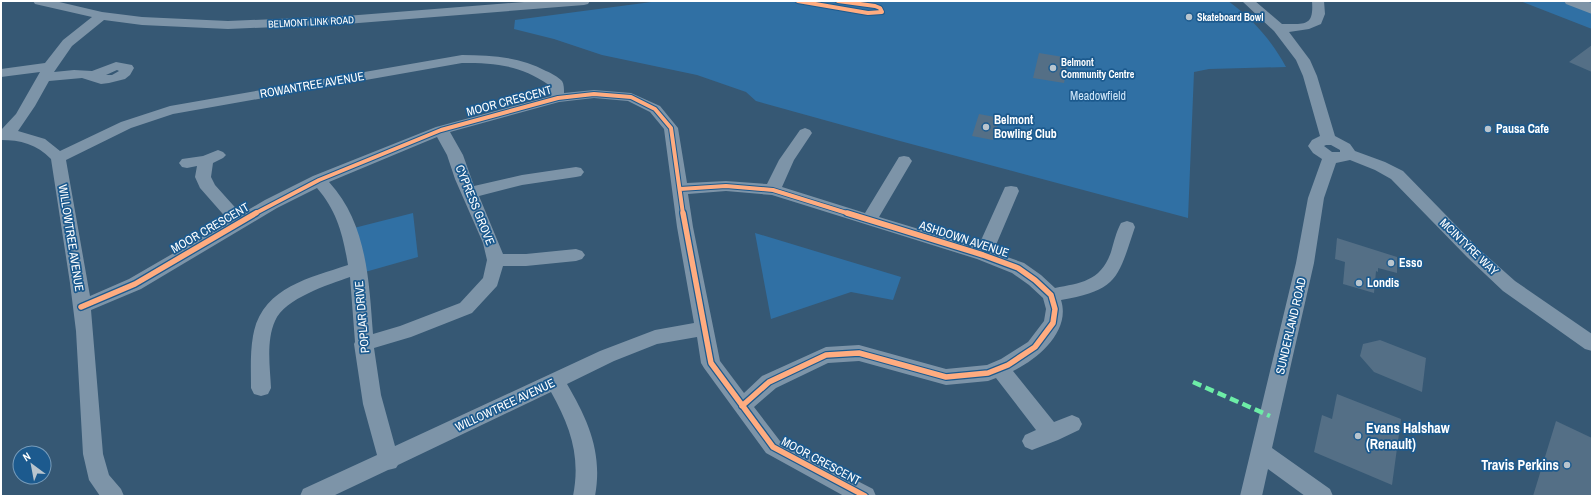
<svg xmlns="http://www.w3.org/2000/svg" width="1593" height="497" font-family="'Archivo Narrow',sans-serif">
	<style>
		.green { fill: #3070a4 }
		.building { fill: #546f86 }
		.lines { fill: none; stroke-linecap: round; stroke-linejoin: round }
		.minor { fill: #7d94a8; fill-rule: evenodd }
		.highway { fill: #7e94a7; fill-rule: evenodd }
		.quiet { stroke: #6deda7; stroke-width: 4.5; stroke-dasharray: 9 4.5; stroke-linecap: butt }
		.cycleway-far1-casing { stroke: #1c5a8e; stroke-width: 6 }
		.cycleway-casing { stroke: #1c5a8e; stroke-width: 8 }
		.cycleway-far1 { stroke: #ffac80; stroke-width: 4 }
		.cycleway { stroke: #ffac80; stroke-width: 5.5 }
		.poi-dot { fill: #b9c5ce; stroke: #1c5a8e; stroke-width: 1.5 }
		.labels { text-anchor: middle; dominant-baseline: central; stroke-width: 3.5; stroke-linejoin: round; paint-order: stroke }
		.far-poi-label { font-size: 10px; font-weight: bold; fill: #fff; stroke: #1c5a8e; text-anchor: start }
		.far-street-label { font-size: 10px; fill: #fff; stroke: #1c5a8e }
		.street-label { font-size: 12px; fill: #fff; stroke: #1c5a8e }
		.park-label { font-size: 12px; fill: #cfe7fa; stroke: #1c5a8e }
		.poi-label { font-size: 12px; font-weight: bold; fill: #fff; stroke: #1c5a8e; text-anchor: start }
		.near-poi-label { font-size: 14px; font-weight: bold; fill: #fff; stroke: #1c5a8e; text-anchor: start }
	</style>
	<rect width="100%" height="100%" fill="#365874"/>
	<path class="green" d="M659,1H1228C1253,19 1272,41 1286,67L1209,69L1194,72L1188,218L900,141L756,101L746,92L697,75L602,55L554,39L514,29L515,20Z
		M1520,1H1592V29Z
		M413,213L418,257L358,274L350,229Z
		M755,233L901,277L893,300L851,292L771,319Z"/>
	<path class="building" d="M1592,45V72L1569,62Z
		M1039,53L1069,58L1064,83L1033,78Z
		M979,114L1000,118L993,140L972,136Z
		M1337,238L1397,257V273L1378,268V272L1376,271L1374,293L1343,284L1345,262L1335,259Z
		M1380,340L1426,358L1422,392L1374,372L1360,356L1363,344Z
		M1337,394L1401,419L1392,485L1314,452L1322,415L1332,419Z
		M1556,421L1592,438V496H1533Z"/>
	<g class="lines">
		<path class="minor" d="M33,1H55L102,12L142,17L228,21L346,16L537,1H590L588,4L584,5L346,24L228,29L142,25L104,20L72,46L54,72L74,70L92,71L116,62L132,65L134,68L130,75L125,79L109,83L101,84L82,78L49,81L35,106L18,131L45,139L60,151L121,122L170,106L462,55C491,55 520,57 546,71C551,73 558,77 562,81C564,84 564,89 564,93L594,90L631,93L660,106L678,128L687,183L726,181L767,184L779,160L800,130L805,128L810,130L812,133L794,160L782,187L865,213L899,157L904,156L909,157L912,161L879,217L978,247L1005,187L1011,186L1017,187L1019,191L993,252L1024,263L1041,275L1055,288C1081,283 1101,281 1111,252C1114,242 1116,232 1121,223L1127,221L1133,223L1135,227C1118,277 1119,290 1061,300C1071,331 1038,359 1013,371L1054,422L1072,415L1079,418L1082,424L1079,430L1058,440L1032,450L1025,447L1022,441L1025,435L1036,430L996,378L988,381L946,385L859,361L828,363L776,388L754,407L780,441L873,489L876,496H844L766,453L704,368L701,363L697,337L657,344L614,361L567,384C588,420 603,453 595,496H573C581,456 570,426 551,392L398,465L396,468L388,470L333,496H300L303,489L377,455L363,404L354,344L355,342L350,277C328,285 285,298 275,321C266,341 270,367 271,388L268,394L261,396L254,394L251,388C251,371 250,353 253,336C261,288 309,278 348,265C343,235 337,211 317,188L277,208L141,289L91,310L103,454L109,475L121,489L124,496H100L89,480L83,454L76,331L70,283L51,159C37,144 20,140 1,140V130L16,114L40,72L1,77V69L45,63L63,40L92,17L35,4ZM462,63C496,63 520,65 549,85L551,96L436,127L313,176L265,200L241,214L215,185L211,177L213,163L223,158L226,155L223,152L218,150L203,156L182,159L179,163L182,167L187,168L197,166L195,177L200,188L229,221L129,279L90,296L66,160L131,128L173,114ZM117,70L119,71L112,75H106ZM594,98L628,101L650,112L664,129L677,227L694,323L655,330L600,351L395,446L381,395L374,348L411,337L472,313L497,286L503,266H526L576,261L582,259L585,255L582,251L576,249L526,254H503L479,196L522,185L576,177L581,176L584,172L581,168L576,167L522,175L474,186L463,155L450,132L559,102ZM437,137L447,155L455,179L483,243L487,260L483,278L460,303L400,326L373,334C369,281 367,223 329,182ZM726,191L772,195L977,259L1012,273L1029,285L1043,298L1046,309L1044,321L1028,342L1001,359L987,365L946,369L859,345L826,347L762,376L744,393L720,361L693,227L688,194Z
			M1242,1H1255L1282,24C1305,24 1314,27 1312,1H1324L1325,14L1321,24L1309,29L1289,32L1310,60L1317,76L1335,136L1350,144L1355,151L1385,162L1403,171L1479,249L1515,281L1592,334V351L1585,349L1503,291L1467,257L1391,179L1375,170L1350,160L1336,163L1324,198L1314,263L1272,448L1330,489L1333,496H1305L1268,469L1262,496H1240L1296,263L1308,198L1322,159L1313,153L1308,146L1312,140L1320,136L1303,76L1296,60L1274,31ZM1326,145H1331L1340,150V152H1332L1324,146Z"/>
		<path class="highway" d="M1564,1H1586L1592,3V14L1566,4Z"/>
		<path class="quiet" d="M1193,382L1270,416"/>
		<g class="cycleway-far1-casing">
			<path id="cycleway-far1" d="M798,1L868,13L882,12L880,8L875,6L838,1
				M680,189L726,186L773,190L850,214
				M254,214L319,180L441,130L558,98L594,94L631,97L655,109L671,128L683,214"/>
		</g>
		<g class="cycleway-casing">
			<path id="cycleway" d="M683,213L711,363L773,447L865,496
				M81,307L135,284L256,213
				M742,406L769,382L826,355L859,353L946,377L988,373L1008,365L1035,347L1053,323L1055,309L1051,295L1035,280L1018,268L983,255L847,213"/>
		</g>
		<use href="#cycleway-far1" class="cycleway-far1"/>
		<use href="#cycleway" class="cycleway"/>
	</g>
	<g class="poi-dot">
		<circle cx="1189" cy="17" r="4"/>
		<circle cx="1053" cy="68" r="4"/>
		<circle cx="986" cy="127" r="4"/>
		<circle cx="1488" cy="129" r="4"/>
		<circle cx="1391" cy="263" r="4"/>
		<circle cx="1359" cy="283" r="4"/>
		<circle cx="1358" cy="436" r="4"/>
		<circle cx="1567" cy="465" r="4"/>
	</g>
	<g class="labels">
		<g class="far-poi-label">
			<text x="1197" y="17">Skateboard Bowl</text>
			<text x="1061" y="62">Belmont<tspan x="1061" dy="12">Community Centre</tspan></text>
		</g>
		<g class="far-street-label">
			<text transform="translate(311 22) rotate(-3)">BELMONT LINK ROAD</text>
		</g>
		<g class="street-label">
			<text transform="translate(312 85) rotate(-10)">ROWANTREE AVENUE</text>
			<text transform="translate(509 101) rotate(-15)">MOOR CRESCENT</text>
			<text transform="translate(475 205) rotate(68)">CYPRESS GROVE</text>
			<text transform="translate(210 228) rotate(-30)">MOOR CRESCENT</text>
			<text transform="translate(71 238) rotate(81)">WILLOWTREE AVENUE</text>
			<text transform="translate(964 239) rotate(18)">ASHDOWN AVENUE</text>
			<text transform="translate(1469 247) rotate(44)">MCINTYRE WAY</text>
			<text transform="translate(362 317) rotate(-95)">POPLAR DRIVE</text>
			<text transform="translate(1291 326) rotate(-77)">SUNDERLAND ROAD</text>
			<text transform="translate(505 405) rotate(-25)">WILLOWTREE AVENUE</text>
			<text transform="translate(821 461) rotate(28)">MOOR CRESCENT</text>
		</g>
		<g class="park-label">
			<text x="1098" y="96">Meadowfield</text>
		</g>
		<g class="poi-label">
			<text x="994" y="120">Belmont<tspan x="994" dy="14">Bowling Club</tspan></text>
			<text x="1496" y="129">Pausa Cafe</text>
			<text x="1399" y="263">Esso</text>
			<text x="1367" y="283">Londis</text>
		</g>
		<g class="near-poi-label">
			<text x="1366" y="428">Evans Halshaw<tspan x="1366" dy="16">(Renault)</tspan></text>
			<text x="1559" y="465" text-anchor="end">Travis Perkins</text>
		</g>
	</g>
	<rect width="1593" height="497" fill="none" stroke="#ffffff" stroke-width="4"/>
	<g transform="translate(32 465) rotate(328)"><circle r="19" fill="#1c5a8e" stroke="#779cbb"/>
	<path d="M0-3L7 15L0 10L-7 15Z" fill="#b9c5ce"/>
	<text y="-6" font-size="11" font-weight="bold" text-anchor="middle" fill="#ffffff">N</text>
	</g>
</svg>
